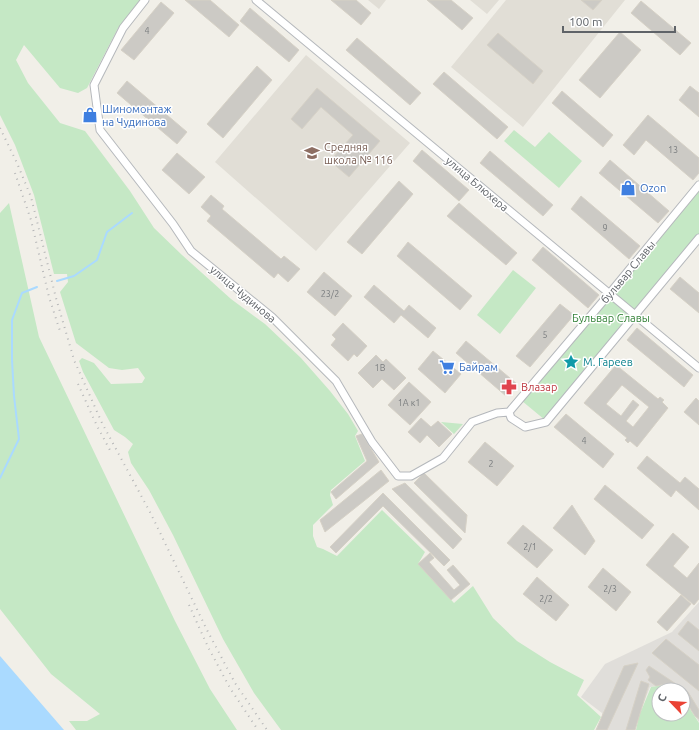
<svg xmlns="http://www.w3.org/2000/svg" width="699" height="730" font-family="Ubuntu,sans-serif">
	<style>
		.industrial { fill: #e0deda }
		.education { fill: #e1ded6 }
		.green { fill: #c5e8c5 }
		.water { fill: #aadaff }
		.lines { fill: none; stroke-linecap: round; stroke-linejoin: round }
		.stream { stroke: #aadaff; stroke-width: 2 }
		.building { fill: #cccac5; stroke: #d6d1c6; fill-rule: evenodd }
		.minor-casing { stroke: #b5b8bc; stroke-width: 9 }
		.minor { stroke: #fff; stroke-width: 7 }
		.rail { stroke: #b6b7b8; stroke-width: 2; stroke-dasharray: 1 5; stroke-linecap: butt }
		.labels { text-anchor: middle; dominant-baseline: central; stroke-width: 3; stroke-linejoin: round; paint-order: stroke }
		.number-label { font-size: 9px; fill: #7a7d7f }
		.shop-label { font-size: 11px; fill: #366cbe; stroke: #fff; text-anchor: start }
		.education-label { font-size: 11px; fill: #785e54; stroke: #fff; text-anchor: start }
		.street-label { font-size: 11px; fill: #5f6368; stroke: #fff }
		.park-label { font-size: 11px; fill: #348238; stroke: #fff }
		.culture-label { font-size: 11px; fill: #0d838f; stroke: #fff; text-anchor: start }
		.health-label { font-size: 11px; fill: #be3a42; stroke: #fff; text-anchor: start }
	</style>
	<rect width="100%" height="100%" fill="#f1efe8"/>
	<path class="industrial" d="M699,602V722L683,697V690H672L664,685L650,687L638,717L635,730H598L603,719L602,713L581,697L605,664L672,632Z"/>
	<path class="education" d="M368,0H386L379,9Z
		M470,0H499L487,14Z
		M506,0H625L523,127L451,67Z
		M306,55L410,143L316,251L215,162Z"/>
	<path class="green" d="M0,0H140L118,28L87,88L78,93L60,88L24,45L16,60L28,83L60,123L85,131L130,191L154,228L182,255L231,299L265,324L301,358L330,391L348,414L358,431L355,436L365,461L331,490L330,495L333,505L313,525V536L317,547L323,549L337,556L382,510L425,552L418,564L454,603L473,586L493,618L517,641L550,662L584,680L577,695L601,717L594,730H281L254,693L223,639L173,535L149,490L131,463L128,452L133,444L125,437L114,430L83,372L79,361L82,358L94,363L111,384L142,383L145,378L138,368L122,370L109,368L76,343L60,292L68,282L67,274H54L34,195L15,145L0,115Z
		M514,130L535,147L549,132L582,161L559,188L504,141Z
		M699,188V235L545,420L522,401Z
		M9,203L39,337L175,621L210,689L237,730H76L69,721H87L100,714L51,674L0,609V213Z
		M513,270L536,288L500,334L477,315Z
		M441,422L463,424L454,434Z
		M664,685L672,690H659V714H683V698L699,723V730H636L639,716L651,687Z"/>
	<path class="water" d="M0,656L64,730H0Z"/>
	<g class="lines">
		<path class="stream" d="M57,281L74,276L97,260L107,232L132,213
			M0,478L19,439L14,396L12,360V320L22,293L37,287"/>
	</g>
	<path class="building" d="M185,0H210L239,25L229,37Z
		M331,0H356L371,13L361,25Z
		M427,0H451L473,18L462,30Z
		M581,0H602L593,10Z
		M641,1L691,43L680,55L631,13Z
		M161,2L174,13L134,60L121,50Z
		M250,8L299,50L289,62L240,21Z
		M620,32L641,50L600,98L579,80Z
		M498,33L543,71L533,84L487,45Z
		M357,38L421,93L410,105L346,50Z
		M257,66L272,80L223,138L207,124Z
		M444,72L508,127L497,139L433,84Z
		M127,81L187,132L177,144L117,93Z
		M690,86L699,93V117L679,100Z
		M317,88L380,141L349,177L330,161L353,135L321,107L302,129L291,119Z
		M562,91L613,135L603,147L552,103Z
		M648,115L699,158V173L693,180L646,140L634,155L623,145Z
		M422,150L469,190L459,201L413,161Z
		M490,151L553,205L543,216L480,163Z
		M177,153L205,177L189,194L162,170Z
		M610,160L669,211L658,223L599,173Z
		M399,181L413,194L362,254L347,242Z
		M211,195L224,206L222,209L281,259L284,256L300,269L288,282L278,273L274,278L207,221L211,216L201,207Z
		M581,196L640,246L629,259L571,209Z
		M459,203L517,253L506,265L447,216Z
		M408,242L472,296L460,310L397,256Z
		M543,247L599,295L588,308L532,260Z
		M324,272L352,296L335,316L307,292Z
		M680,277L699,293V313L670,289Z
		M374,285L404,311L409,305L436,328L428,338L401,315L394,323L364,297Z
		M560,304L574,315L530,367L516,356Z
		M343,323L367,346L357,357L354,354L348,361L331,345L336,339L332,335Z
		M637,328L693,375L684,387L627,340Z
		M466,341L517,384L506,396L456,353Z
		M433,351L461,374L445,393L418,369Z
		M376,355L383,362L386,359L406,378L394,390L382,379L373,388L358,373Z
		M616,365L658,399L660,397L664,400L662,402L668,408L637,447L630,441L628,443L625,440L627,438L584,403ZM622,385L649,407L633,427L626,421L639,405L633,400L621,416L606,404Z
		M409,382L431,402L410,425L388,405Z
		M696,398L699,401V425L684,412Z
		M566,414L614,454L603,468L554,427Z
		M421,418L431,427L438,421L452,434L439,447L427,435L420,443L408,432Z
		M362,434L379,462L336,499L331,492L367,461L356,436Z
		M485,442L514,466L497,486L468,462Z
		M647,456L680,483L685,477L699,489V510L676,490L671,497L637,468Z
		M381,470L389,481L325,532L320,520Z
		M424,473L467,515L465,533L414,483Z
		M405,483L462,539L453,549L392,489Z
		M605,485L654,525L642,539L594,499Z
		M383,493L450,560L444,566L383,506L336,553L330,547Z
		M572,505L595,541L585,555L553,528Z
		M523,525L553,550L537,568L507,543Z
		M673,533L689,547L673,566L687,578L699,563V599L694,605L646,565Z
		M430,553L434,558L429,562L454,590L460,585L447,570L453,565L470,584L451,600L418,564Z
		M603,568L631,592L616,611L588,587Z
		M537,577L569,605L556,621L523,594Z
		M681,595L691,604L667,631L657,622Z
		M688,621L699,630V651L678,634Z
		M666,639L699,665V691L652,653Z
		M638,663L607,730H596L624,666Z
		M649,666L688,692L699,710V719L695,716L683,697V690H673L665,684L656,686L648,680L650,677L646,670Z
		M641,681L649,684L635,730H626Z"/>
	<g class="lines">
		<g class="minor-casing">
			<path id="minor" d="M145,0L123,28L94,85L100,130L173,224L191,251L272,317L336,381L372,442L398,476H411L443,458L472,422L497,413L509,412
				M256,0L699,368
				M509,412L610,293L699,185
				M509,412L511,418L525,427L546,422L699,238"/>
		</g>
		<use href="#minor" class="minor"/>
		<path class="rail" d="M0,128L17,163L31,197L56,298L74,360L102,423L151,514L207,630L235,683L267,730
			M15,173L31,220L49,297L60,331
			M78,384L97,426L111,452
			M189,605L208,647L230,688L258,730"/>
	</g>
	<defs>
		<g id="shop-bare" transform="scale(1.2)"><path d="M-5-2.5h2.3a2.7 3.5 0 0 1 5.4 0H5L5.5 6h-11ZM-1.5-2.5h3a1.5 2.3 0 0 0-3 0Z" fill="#3f7fe0" stroke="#fff" stroke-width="2.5" paint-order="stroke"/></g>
		<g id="school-bare" transform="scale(1.2)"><path d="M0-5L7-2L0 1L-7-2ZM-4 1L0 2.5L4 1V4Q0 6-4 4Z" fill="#8d6e63" stroke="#fff" stroke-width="2.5" paint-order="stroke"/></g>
		<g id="sight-bare" transform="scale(1.2)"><path d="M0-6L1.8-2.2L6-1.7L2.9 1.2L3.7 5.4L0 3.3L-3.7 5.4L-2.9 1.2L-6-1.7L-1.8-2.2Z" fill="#0f9aa8" stroke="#fff" stroke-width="2.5" paint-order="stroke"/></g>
		<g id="supermarket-bare" transform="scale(1.2)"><path d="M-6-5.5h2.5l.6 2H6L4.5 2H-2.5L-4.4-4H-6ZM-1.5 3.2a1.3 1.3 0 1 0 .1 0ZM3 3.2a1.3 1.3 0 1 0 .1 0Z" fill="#3f7fe0" stroke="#fff" stroke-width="2.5" paint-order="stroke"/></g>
		<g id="pharmacy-bare" transform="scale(1.2)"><path d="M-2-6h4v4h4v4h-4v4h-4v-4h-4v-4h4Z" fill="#e0444e" stroke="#fff" stroke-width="2.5" paint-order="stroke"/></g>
	</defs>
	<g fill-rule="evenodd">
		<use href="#shop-bare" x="90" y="115"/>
		<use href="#school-bare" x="312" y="153"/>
		<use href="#shop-bare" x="628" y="188"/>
		<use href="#sight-bare" x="571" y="362"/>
		<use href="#supermarket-bare" x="447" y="367"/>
		<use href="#pharmacy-bare" x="509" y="387"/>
	</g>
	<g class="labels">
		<g class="number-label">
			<text x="147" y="31">4</text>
			<text x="673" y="150">13</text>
			<text x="605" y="228">9</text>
			<text x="330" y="294">23/2</text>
			<text x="545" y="335">5</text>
			<text x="380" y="368">1В</text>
			<text x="409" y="403">1А к1</text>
			<text x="584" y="441">4</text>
			<text x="491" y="464">2</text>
			<text x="530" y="547">2/1</text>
			<text x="610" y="589">2/3</text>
			<text x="546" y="599">2/2</text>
		</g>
		<g class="shop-label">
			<text x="102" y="109">Шиномонтаж<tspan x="102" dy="13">на Чудинова</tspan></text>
			<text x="640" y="188">Ozon</text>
			<text x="459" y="367">Байрам</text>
		</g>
		<g class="education-label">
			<text x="324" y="147">Средняя<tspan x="324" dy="13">школа № 116</tspan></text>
		</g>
		<g class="street-label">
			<text transform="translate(477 184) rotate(40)">улица Блюхера</text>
			<text transform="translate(628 272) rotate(-50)">бульвар Славы</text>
			<text transform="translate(243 294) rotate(40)">улица Чудинова</text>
		</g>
		<g class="park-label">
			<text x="611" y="318">Бульвар Славы</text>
		</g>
		<g class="culture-label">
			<text x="583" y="362">М. Гареев</text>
		</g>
		<g class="health-label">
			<text x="521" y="387">Влазар</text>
		</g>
	</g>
	<g transform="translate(671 702) rotate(295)"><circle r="19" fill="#ffffff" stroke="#bfc1c3"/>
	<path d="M0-3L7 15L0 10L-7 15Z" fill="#ea4335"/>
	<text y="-6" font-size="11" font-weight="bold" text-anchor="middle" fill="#5f6368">С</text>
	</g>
	<path d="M563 26v6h112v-6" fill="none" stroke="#5f6368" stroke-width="2"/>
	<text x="569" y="26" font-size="12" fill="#5f6368" stroke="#ffffff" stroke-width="3" paint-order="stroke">100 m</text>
</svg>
